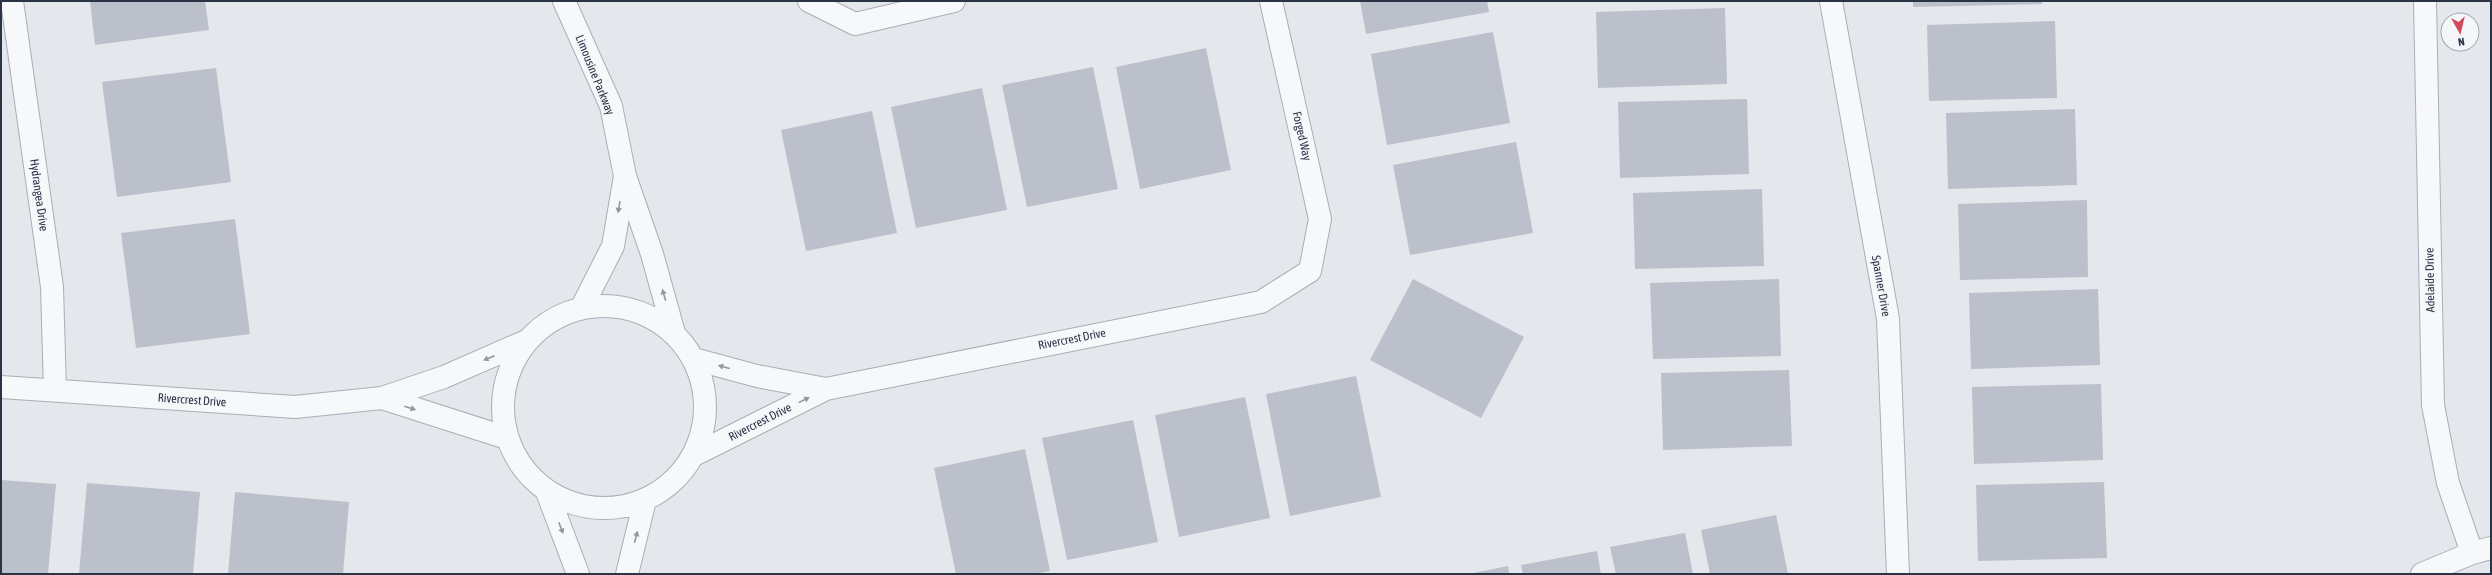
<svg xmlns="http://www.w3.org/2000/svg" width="2492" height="575" font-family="'Asap Condensed',sans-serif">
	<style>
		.building { fill: #bbc0ca }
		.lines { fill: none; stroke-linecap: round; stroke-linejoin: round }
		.minor-casing { stroke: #a9aeb7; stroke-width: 24 }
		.minor { stroke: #f7f8fa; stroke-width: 22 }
		.oneway { fill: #9196a0 }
		.labels { text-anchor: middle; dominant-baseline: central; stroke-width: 3; stroke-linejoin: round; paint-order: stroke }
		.street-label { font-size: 12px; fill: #2b3445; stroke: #f4f6f9 }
	</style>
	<rect width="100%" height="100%" fill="#e4e7ec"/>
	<path class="building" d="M90,1H205L209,30L95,45Z
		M1360,1H1487L1489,12L1366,34Z
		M1913,1H2042V4L1913,7Z
		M1725,8L1727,84L1598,88L1596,12Z
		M2055,21L2057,98L1929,101L1927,25Z
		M1493,32L1510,123L1387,145L1371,54Z
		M1206,48L1231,170L1140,189L1116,67Z
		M1093,67L1118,189L1027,207L1002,85Z
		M216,68L231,182L117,197L102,82Z
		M982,88L1007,210L916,228L891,107Z
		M1747,99L1749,174L1620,178L1618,102Z
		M2075,109L2077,185L1948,189L1946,113Z
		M872,111L897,233L806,251L781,130Z
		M1516,142L1533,233L1410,255L1393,165Z
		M1762,189L1764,266L1635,269L1633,193Z
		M2087,200L2088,277L1960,280L1958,204Z
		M235,219L250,334L136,348L121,233Z
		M1413,279L1524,337L1481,418L1370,360Z
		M1779,279L1781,356L1653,359L1650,283Z
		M2098,289L2100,365L1971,369L1969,293Z
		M1789,370L1792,446L1663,450L1661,373Z
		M1356,376L1381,497L1290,516L1266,394Z
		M2101,384L2103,460L1974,464L1972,387Z
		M1245,397L1270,518L1179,537L1155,415Z
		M1133,420L1158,542L1067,560L1042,438Z
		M1025,449L1050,571L1034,574H956L934,468Z
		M1,480L56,484L48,574H1Z
		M2104,482L2107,558L1978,561L1976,485Z
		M87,483L200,492L193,574H79Z
		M235,492L349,502L343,574H228Z
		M1776,515L1788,574H1710L1701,530Z
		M1685,533L1693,574H1616L1610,547Z
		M1597,551L1601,574H1523L1521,565Z
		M1508,566L1509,574H1474V573Z"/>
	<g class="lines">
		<g class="minor-casing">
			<path id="minor" d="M12,1L52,287L55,390
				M564,1L611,106L625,176
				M809,1L855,24L954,1
				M1831,1L1888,319L1898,574
				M2425,1L2433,405L2448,483L2472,553
				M503 407a101 101 0 1 1 202 0a101 101 0 1 1-202 0Z
				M582,307L613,246L625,176L652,254L674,333
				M1,387L295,407L382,398
				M826,389L1261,302L1310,271L1320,219L1271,1
				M507,438L382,398L444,377L524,342
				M694,455L826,389L757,376L694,359
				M547,492L578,574
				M627,574L645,500
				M2422,574L2472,553L2491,548"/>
		</g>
		<use href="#minor" class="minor"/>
	</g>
	<defs><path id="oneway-solid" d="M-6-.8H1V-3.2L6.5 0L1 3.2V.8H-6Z"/></defs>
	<g class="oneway">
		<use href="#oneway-solid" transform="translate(619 207) rotate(100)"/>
		<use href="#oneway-solid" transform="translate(664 295) rotate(-106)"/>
		<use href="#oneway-solid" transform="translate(489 358) rotate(157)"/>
		<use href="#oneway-solid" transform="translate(724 367) rotate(-165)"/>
		<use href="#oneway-solid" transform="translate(804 400) rotate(-26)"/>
		<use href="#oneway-solid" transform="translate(410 408) rotate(18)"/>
		<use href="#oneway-solid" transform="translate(561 528) rotate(69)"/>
		<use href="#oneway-solid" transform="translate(636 537) rotate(-76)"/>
	</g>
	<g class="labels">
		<g class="street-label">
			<text transform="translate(595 75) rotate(68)">Limousine Parkway</text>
			<text transform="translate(1302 136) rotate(77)">Forged Way</text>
			<text transform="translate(39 195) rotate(82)">Hydrangea Drive</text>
			<text transform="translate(2430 280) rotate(-91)">Adelaide Drive</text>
			<text transform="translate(1881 286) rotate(80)">Spanner Drive</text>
			<text transform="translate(1072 339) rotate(-11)">Rivercrest Drive</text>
			<text transform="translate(192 400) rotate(4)">Rivercrest Drive</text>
			<text transform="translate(760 422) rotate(-27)">Rivercrest Drive</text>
		</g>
	</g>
	<rect width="2492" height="575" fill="none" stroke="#2b3445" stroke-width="4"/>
	<g transform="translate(2460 32) rotate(172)"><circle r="19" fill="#f4f6f9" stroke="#a4a8b1"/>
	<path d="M0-3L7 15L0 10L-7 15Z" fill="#d1495b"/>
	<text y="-6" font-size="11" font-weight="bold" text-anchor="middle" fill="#2b3445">N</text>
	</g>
</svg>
